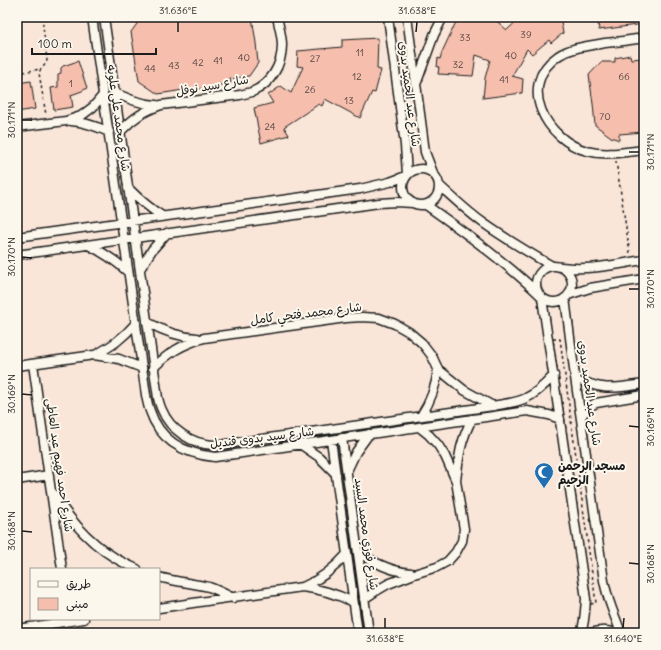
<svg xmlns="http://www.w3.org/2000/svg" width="661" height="650" font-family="Delius,'Playpen Sans Arabic',sans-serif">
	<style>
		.building { fill: #f6beac; stroke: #1c1c1c }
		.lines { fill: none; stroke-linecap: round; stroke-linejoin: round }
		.street-casing { stroke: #1c1c1c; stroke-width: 11 }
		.path { stroke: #1c1c1c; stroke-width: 1.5; stroke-dasharray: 3 3; stroke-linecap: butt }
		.street { stroke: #fbf7ec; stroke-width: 8 }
		.ticks { fill: none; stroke: #1c1c1c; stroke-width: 1.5 }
		.labels { text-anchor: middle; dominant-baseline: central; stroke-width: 4; stroke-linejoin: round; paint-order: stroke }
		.number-label { font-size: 10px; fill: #524440 }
		.street-label { font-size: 12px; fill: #1c1c1c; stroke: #fbf7ec }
		.poi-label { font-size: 12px; font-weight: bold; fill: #1c1c1c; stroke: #fbf7ec; text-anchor: start }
		.neatline { fill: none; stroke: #1c1c1c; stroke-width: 1.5 }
		.ticks-label { font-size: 10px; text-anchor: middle; fill: #1c1c1c }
	</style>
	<rect width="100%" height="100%" fill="#fae6d9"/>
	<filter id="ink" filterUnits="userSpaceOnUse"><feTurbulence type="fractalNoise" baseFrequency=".025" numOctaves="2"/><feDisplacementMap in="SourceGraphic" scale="8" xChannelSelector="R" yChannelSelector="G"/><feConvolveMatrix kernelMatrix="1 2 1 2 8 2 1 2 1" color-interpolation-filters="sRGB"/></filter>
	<g filter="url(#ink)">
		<path class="building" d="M142,17H252L256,43L258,63L249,76L230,79L231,83L207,88L190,90V89L158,94L139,81L131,32Z
			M461,17H492L507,30L521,17H560L563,33L551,43L549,40L532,54L527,49L512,76L523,79L522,93L483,98L485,78L490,60L476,55L473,76L438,74L439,67H437L438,58L440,59L442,52L455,24Z
			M597,17H644V24L599,30Z
			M378,38L377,69L381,70L375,93L372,92L360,118L325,99L322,106L319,104L284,127L289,135L261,143L254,108L273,103L268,95L281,86L291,93L303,67L297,66L298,51L342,47V40Z
			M630,55L631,59L644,58V132L619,134V140L611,137L595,125L593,104L589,75L601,62H615V58Z
			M78,61L87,88L82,91L71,95L73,107L54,110L51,88L58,87V74L61,73V68L63,66Z
			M31,81L35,109L17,112V83Z"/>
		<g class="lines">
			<g class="street-casing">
				<path id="street" d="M92,17L146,395C147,400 148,406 150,411C160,441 185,454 215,457L527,411L549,415L560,419
					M104,17L158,398C159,402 160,406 162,410C170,430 192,444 213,445C218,445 222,445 226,444L493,406C503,404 514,403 524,399C536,394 545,385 554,375
					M388,17L405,145L407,174
					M407,17L421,121L425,152L433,173
					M644,38C631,40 618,42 605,43C589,46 572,47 558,56C516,85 546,140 587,151C606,156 625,152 644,150
					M417,82L434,35L443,17
					M115,93C129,99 141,104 156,105
					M71,121C85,122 96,126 109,132
					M17,127L66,121L81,116L93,107L103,95
					M121,131C133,118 144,111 161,105L240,95C244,94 248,93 252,92C271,84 282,65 282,45C282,36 279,26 277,17
					M403 187a18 18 0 1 1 36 0a18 18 0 1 1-36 0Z
					M440,186C453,198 467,211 482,222C504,238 528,252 552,266
					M128,188C139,199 149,208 162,216
					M426,205C466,233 504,261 539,294
					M17,237L360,189L390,182L406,176
					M88,245C103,252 116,261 128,272
					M17,255L379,203L396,202L413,203
					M536 284a18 18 0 1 1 36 0a18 18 0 1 1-36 0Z
					M561,267C589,271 617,264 644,260
					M140,269L152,250L167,233
					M568,295L590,288L644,279
					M542,298L586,599C585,610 585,622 581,633
					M565,298L575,377L604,581C606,590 608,598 611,606C614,615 618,624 621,633
					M147,322C163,331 178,337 197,338
					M95,355C112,346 123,338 136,323
					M33,364L62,569
					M17,366L94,355L119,359L142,368
					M153,368C170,352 181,345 204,338L346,318L362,317L379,318L395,324L409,332L422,343L432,356L438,369L464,390L493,406
					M575,377C601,392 616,388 644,384
					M421,416C431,401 436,387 438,369
					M581,417L587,408L596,403L644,395
					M342,438L369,633
					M331,440L358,633
					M300,444L319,457L336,474
					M347,471L356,452L369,434
					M17,480L49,475
					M456,481C459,456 460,442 472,419
					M53,493C73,526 100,554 137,569
					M358,552C375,563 390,571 411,573
					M159,577C176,582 193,583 209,587C218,590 225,594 233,598
					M303,587C321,579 334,569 347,554
					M364,599L376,591L388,584L414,574L437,567L448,561L456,552L462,541L464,529L456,481L445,456L438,445L429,435L419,427
					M159,608L302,587C321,589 337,594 353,602
					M17,629L84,619
					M591,633C599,630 608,630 616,633"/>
			</g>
			<path class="path" d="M42,17L47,60C46,66 40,68 39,73L46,115
				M17,73L41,69
				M616,161L630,254
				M553,339H560L596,603L591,604Z"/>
			<use href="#street" class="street"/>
		</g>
	</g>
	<path class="ticks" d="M178,32V22M416,32L417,22M22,120H32M629,152H639M22,257L32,258M629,289H639M22,394L32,395M629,426L639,427M22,531L32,532M629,563L639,564M385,628V618M623,628L624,618"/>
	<defs>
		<g id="mosque-pin" transform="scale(1)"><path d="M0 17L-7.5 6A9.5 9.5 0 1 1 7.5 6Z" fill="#1f6fb2" stroke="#fbf7ec"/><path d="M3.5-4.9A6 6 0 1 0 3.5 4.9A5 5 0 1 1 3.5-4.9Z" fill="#fff"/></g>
	</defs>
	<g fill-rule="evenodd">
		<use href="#mosque-pin" x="544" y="472"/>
	</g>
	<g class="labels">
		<g class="number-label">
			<text x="526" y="34">39</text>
			<text x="465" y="37">33</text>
			<text x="360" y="52">11</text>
			<text x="511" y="55">40</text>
			<text x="244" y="57">40</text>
			<text x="315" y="58">27</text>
			<text x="218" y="60">41</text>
			<text x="198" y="62">42</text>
			<text x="458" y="64">32</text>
			<text x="174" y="65">43</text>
			<text x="150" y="68">44</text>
			<text x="357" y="76">12</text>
			<text x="624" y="76">66</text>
			<text x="504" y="79">41</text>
			<text x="71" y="83">1</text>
			<text x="310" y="89">26</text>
			<text x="349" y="100">13</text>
			<text x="605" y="116">70</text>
			<text x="270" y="126">24</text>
		</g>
		<g class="street-label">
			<text transform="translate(212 85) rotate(-10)">شارع سيد نوفل</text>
			<text transform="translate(410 94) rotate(83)">شارع عبد الحميد بدوى</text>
			<text transform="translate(119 118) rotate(82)">شارع محمد على علوبه</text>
			<text transform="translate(306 313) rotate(-7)">شارع محمد فتحي كامل</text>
			<text transform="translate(590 393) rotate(82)">شارع عبد الحميد بدوى</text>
			<text transform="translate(262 437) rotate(-7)">شارع سيد بدوى قنديل</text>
			<text transform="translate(60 465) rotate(82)">شارع احمد فهيم عبد العاطى</text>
			<text transform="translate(367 534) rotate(82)">شارع فوزي محمد السيد</text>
		</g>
		<g class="poi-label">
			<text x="558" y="465">مسجد الرحمن<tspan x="558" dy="14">الرحيم</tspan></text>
		</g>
	</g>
	<rect width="661" height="650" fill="none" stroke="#fbf7ec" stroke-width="44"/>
	<rect x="30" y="568" width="130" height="52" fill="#fbf7ec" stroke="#a29f99"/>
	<rect x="38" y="581" width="20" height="6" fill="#fbf7ec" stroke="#a29f99"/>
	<text x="66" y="588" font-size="12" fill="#1c1c1c">طريق</text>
	<rect x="38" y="598" width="20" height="12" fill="#f6beac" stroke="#a29f99"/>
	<text x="66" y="608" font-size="12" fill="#1c1c1c">مبنى</text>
	<path d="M32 48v6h124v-6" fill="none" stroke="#1c1c1c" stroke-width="2"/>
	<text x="38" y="48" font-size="12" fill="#1c1c1c" stroke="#fbf7ec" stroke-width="3" paint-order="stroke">100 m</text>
	<rect x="22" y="22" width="617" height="606" class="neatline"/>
	<g class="ticks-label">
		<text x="178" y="14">31.636°E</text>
		<text x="417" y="14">31.638°E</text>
		<text transform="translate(11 120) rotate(-90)" y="4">30.171°N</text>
		<text transform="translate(650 152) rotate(-90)" y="4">30.171°N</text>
		<text transform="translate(11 257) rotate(-90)" y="4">30.170°N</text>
		<text transform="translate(650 289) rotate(-90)" y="4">30.170°N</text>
		<text transform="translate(11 394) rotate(-90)" y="4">30.169°N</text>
		<text transform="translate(650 427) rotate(-90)" y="4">30.169°N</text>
		<text transform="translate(11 531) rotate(-90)" y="4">30.168°N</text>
		<text transform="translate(650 564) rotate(-90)" y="4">30.168°N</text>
		<text x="385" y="642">31.638°E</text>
		<text x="623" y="642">31.640°E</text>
	</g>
</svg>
